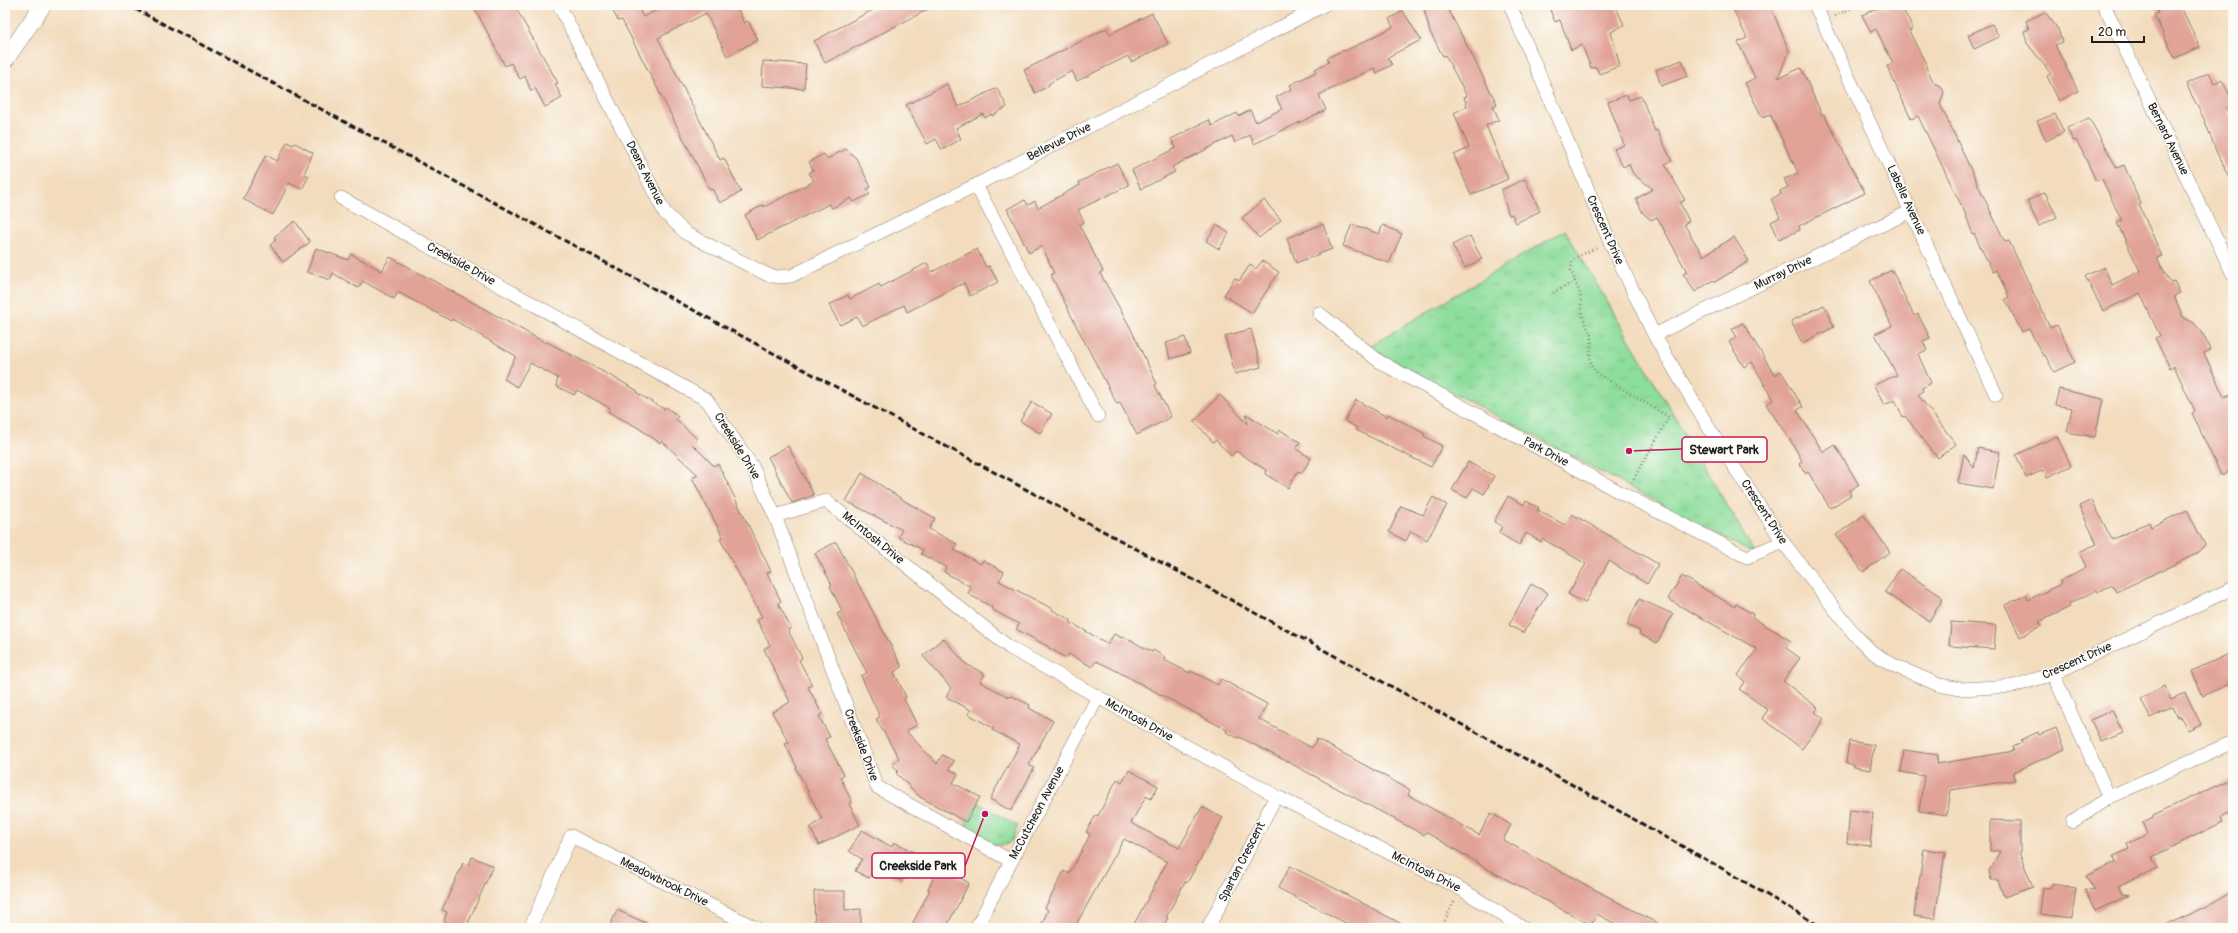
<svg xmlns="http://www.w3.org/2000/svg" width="2238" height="933" font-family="Pangolin,sans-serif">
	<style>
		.park { fill: url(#park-tufts); stroke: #547c5c }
		.building { fill: #e1a297 }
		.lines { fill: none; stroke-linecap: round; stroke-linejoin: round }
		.minor-casing { stroke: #887c6c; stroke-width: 14 }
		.tertiary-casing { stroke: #887c6c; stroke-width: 18 }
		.path { stroke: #887c6c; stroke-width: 2.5; stroke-dasharray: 1 3; stroke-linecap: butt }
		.minor { stroke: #fff; stroke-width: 13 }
		.tertiary { stroke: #fff; stroke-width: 17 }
		.rail { stroke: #1c1c1c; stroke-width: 3; stroke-dasharray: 6 3; stroke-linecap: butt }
		.labels { text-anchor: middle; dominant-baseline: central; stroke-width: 3; stroke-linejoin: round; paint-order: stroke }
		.street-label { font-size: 12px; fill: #1c1c1c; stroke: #fdfcf7 }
		.leader { fill: none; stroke: #c2185b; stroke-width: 1.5 }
		.callout-dot { fill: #c2185b; stroke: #fdfcf7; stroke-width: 1.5 }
		.callout { fill: #fdfcf7; stroke: #c2185b; stroke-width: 1.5 }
		.callout-label { font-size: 13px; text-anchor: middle; font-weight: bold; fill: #1c1c1c }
	</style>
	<defs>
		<pattern id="park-tufts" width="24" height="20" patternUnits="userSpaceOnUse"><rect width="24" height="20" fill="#8ddd9b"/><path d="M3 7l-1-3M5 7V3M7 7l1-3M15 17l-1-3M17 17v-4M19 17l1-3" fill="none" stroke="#79bd85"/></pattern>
	</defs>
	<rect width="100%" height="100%" fill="#fdfcf7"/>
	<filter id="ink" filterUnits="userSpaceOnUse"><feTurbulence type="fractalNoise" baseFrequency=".025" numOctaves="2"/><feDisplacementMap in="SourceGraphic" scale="8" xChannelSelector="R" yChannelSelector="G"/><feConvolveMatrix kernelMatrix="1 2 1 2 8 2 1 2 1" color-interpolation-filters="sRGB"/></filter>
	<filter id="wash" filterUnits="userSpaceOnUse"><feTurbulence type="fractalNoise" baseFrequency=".012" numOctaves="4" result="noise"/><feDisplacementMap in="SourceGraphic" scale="16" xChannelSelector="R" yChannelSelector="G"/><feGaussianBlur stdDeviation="0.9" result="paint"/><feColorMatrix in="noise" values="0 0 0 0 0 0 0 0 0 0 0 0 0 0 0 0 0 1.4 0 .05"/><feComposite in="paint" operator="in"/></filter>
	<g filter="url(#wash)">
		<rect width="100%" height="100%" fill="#f3dcbd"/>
		<path class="park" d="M1565,230L1756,555L1368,347Z
			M978,803L1018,826C1016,830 1014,837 1011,841C1000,854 975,834 964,828Z"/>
		<g id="blocks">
			<path class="building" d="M473,5H514L558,83L555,84L562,98L545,107L535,88L531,91L525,76L520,79L511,63L505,66Z
				M610,5H651L640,11L643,17L668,5H736L744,23L748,21L758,40L727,56L706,13L658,38L720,160L724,158L741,192L720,203L712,189L710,190L622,20L618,21Z
				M882,5H936L825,63L814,41Z
				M1423,5H1446L1497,104L1493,106L1499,120L1486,125L1508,179L1471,195L1454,155L1469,148L1454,113L1467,106L1464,97L1467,96L1445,55L1443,56L1430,32Z
				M1548,5H1615L1624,25L1611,32L1620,66L1599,74L1596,67L1591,68L1582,45L1571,50L1560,20L1555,22Z
				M1731,5H1770L1789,51L1778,78L1801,68L1822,115L1824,114L1865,193L1799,226L1800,230L1779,239L1771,222L1780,217L1771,199L1781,194L1780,191L1788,187L1784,179L1798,173L1770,114L1762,117L1745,83L1755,78L1738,42L1747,38Z
				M1892,5H1901L1913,29L1909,31L1927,66L1926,67L1934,83L1941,86L1944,92L1940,104L2005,242L2009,241L2050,328L2057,325L2075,362L2054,372L2045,355L2043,356L2029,329L2022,332L2005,299L2009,297L1996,270L1993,272L1974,234L1973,235L1965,213L1918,116L1911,119L1887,66L1893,63L1876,29L1871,32L1862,15L1881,7L1883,9Z
				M2155,5H2180L2200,47L2175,58L2154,15L2158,13Z
				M1403,11L1421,40L1388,57L1392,65L1376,73L1374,68L1319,95L1326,110L1254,144L1250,135L1235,143L1232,136L1172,167L1175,172L1141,189L1132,170L1176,148L1171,139L1209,120L1212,126L1237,113L1239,116L1250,110L1256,122L1282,109L1276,97L1292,89L1290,85L1316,72L1315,69L1329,62L1327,58L1344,50L1345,51L1393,27L1389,19Z
				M2045,12L2058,29L2062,42L2055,45L2078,91L2059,101L2047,76L2051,74L2027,43L2024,31L2029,29L2026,21Z
				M1152,13L1168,44L1131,62L1128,56L1077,81L1072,71L1048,84L1049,86L1035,93L1024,70L1107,28L1110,34Z
				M1992,24L1999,37L1974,49L1968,35Z
				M1682,60L1688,76L1661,86L1656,70Z
				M763,61L806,64L804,89L762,86Z
				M2209,72L2215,84L2222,80L2233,102L2226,108L2233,123V183L2217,153L2204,119L2186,84Z
				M947,84L958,107L997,88L1007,107L992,116V114L985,118L983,114L956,128L961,139L942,150L936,139L927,144L906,105Z
				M1627,95L1629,100L1641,96L1655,131L1657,130L1672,161L1665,164L1685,200L1680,203L1689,221L1684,224L1703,256L1734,237L1749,261L1715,282L1713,280L1695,292L1683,274L1687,272L1657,217L1651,220L1643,213L1636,199L1653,189L1633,174L1629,164L1623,167L1614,149L1624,145L1608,102Z
				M2055,114L2064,132L2046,141L2037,121Z
				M2089,118L2117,168L2124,165L2141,204L2139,205L2162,256L2157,258L2170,282L2174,281L2180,293L2174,296L2183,317L2194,323L2202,332L2210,350L2204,353L2224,397L2233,393V469L2221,475L2192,413L2195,411L2174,366L2170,368L2155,338L2160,336L2140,293L2103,311L2085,276L2104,267L2112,285L2140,271L2117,223L2122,221L2102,179L2096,181L2084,155L2076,140L2073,141L2067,128Z
				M287,142L293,145L295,143L313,153L304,174L309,176L302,189L289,183L273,215L243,199L266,155L277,161Z
				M846,149L856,158L871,187L867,189L870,194L854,202L851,198L832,208L829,204L757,240L745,215L763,205L764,207L814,181L809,173L813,170L809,162L824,154L827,159Z
				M1117,163L1129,185L1078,210L1084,222L1079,225L1103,271L1100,273L1130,327L1157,384L1155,385L1171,417L1137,435L1120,403L1117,404L1079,331L1051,275L1054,273L1042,246L1029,253L1007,209L1025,200L1028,205L1035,201L1038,208L1080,185L1079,182Z
				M1525,179L1540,211L1516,223L1512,214L1509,215L1501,190Z
				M2045,192L2057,217L2039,226L2027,201Z
				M1264,200L1281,220L1259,238L1242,218Z
				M295,221L310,242L283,262L270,245L276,240L274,237Z
				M1323,224L1332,249L1296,263L1287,238Z
				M1352,224L1379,234L1383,225L1402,234L1389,263L1343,246Z
				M1217,225L1229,233L1219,249L1206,241Z
				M1470,236L1482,259L1465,268L1452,245Z
				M316,248L348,260L351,254L382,271L390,257L546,343L547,342L613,377L638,391L637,393L652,402L664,409L666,407L678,416L676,419L697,439L692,444L714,466L718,464L771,571L767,573L781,601L778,603L791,628L788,630L802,658L799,660L812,685L808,687L822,714L819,716L830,737L825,739L844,775L840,777L852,802L849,804L860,825L819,845L810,828L822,819L796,768L797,767L785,744L789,742L772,712L790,702L764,649L770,645L757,620L762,617L720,539L723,537L692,478L698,475L662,441L660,443L637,427L608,412L610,408L577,390L574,395L556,386L558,378L530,363L517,387L504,379L516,356L452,319L451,321L398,292L394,299L363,281L358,288L333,273L330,280L307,272Z
				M977,249L986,267L989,266L998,282L970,296L964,283L907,312L904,305L862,326L857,317L840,325L829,305L848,295L850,299L879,284L881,287L927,263L932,272Z
				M1262,261L1279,272L1252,313L1224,295L1235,278L1239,281L1250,265L1256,269Z
				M1892,270L1914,316L1918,314L1930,338L1923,341L1927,350L1918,354L1931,383L1922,388L1923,391L1918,395L1956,444L1938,458L1905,416L1903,417L1895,400L1884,405L1874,385L1897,375L1875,334L1892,326L1870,281Z
				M1824,305L1834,327L1802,343L1791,321Z
				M1743,323L1775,375L1781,371L1803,407L1797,410L1821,449L1824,452L1835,445L1859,485L1849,491L1851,495L1830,508L1808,472L1806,474L1799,463L1802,461L1794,446L1766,404L1773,400L1752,362L1744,367L1729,342L1737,337L1732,329Z
				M1251,329L1261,367L1235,374L1225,336Z
				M1185,337L1190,353L1170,359L1166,343Z
				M2059,389L2103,399L2095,437L2067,432L2072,408L2055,405Z
				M1220,395L1248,424L1246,414L1278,434L1280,430L1300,442L1296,449L1311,458L1301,474L1298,471L1288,488L1265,474L1266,470L1236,451L1231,456L1216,440L1213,442L1194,421Z
				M1356,400L1387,417L1388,414L1425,434L1424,436L1442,446L1431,467L1356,430L1357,428L1345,421Z
				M1032,402L1052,414L1040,433L1020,421Z
				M2057,436L2071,466L2047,477L2043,470L2026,478L2016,455Z
				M788,446L814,495L792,503L768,457Z
				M1978,448L2000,452L1993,489L1958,483L1964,454L1974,468Z
				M1468,462L1494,476L1484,494L1473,488L1467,498L1452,490Z
				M862,473L908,503L935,518L929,529L957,544L954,550L981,564L983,560L1004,572L999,581L1053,609L1052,610L1071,620L1070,622L1108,644L1114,634L1122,638L1123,636L1152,652L1153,650L1165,657L1164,660L1190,673L1191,671L1218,685L1221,679L1267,704L1259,719L1312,748L1317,739L1410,790L1408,795L1479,835L1491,813L1511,825L1503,840L1666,928H1623L1597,914L1591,925L1491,871L1426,832L1424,835L1292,764L1239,737L1238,738L1226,732L1227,730L1111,668L1096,661L1092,667L1069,654L1066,658L1049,648V647L1016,629L1019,624L991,609L992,607L968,594L971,587L944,572L946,567L921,554L923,550L898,537L902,530L846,501Z
				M1508,496L1524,505L1526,501L1539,508L1537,510L1565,525L1572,514L1658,564L1647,584L1609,561L1585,603L1568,594L1586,564L1543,539L1541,542L1526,533L1519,545L1499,533L1502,526L1494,522Z
				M1433,497L1447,505L1427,540L1411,531L1406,541L1389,532L1401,506L1423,515Z
				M2092,500L2112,540L2149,522L2151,527L2187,510L2205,545L2196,554L2116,592L2112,585L2098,592L2097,590L2069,604L2070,607L2039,622L2041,626L2020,637L2005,605L2026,595L2028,600L2061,584L2060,581L2086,567L2079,552L2097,544L2079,506Z
				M1864,515L1890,552L1863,572L1836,535Z
				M836,542L902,667L894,672L906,697L904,699L917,725L906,731L937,764L942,755L954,761L949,769L958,774L953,783L980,797L966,822L920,797L896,773L898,771L892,764L899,758L876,719L880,717L861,676L867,673L837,614L842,611L830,586L832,585L815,553Z
				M1900,569L1941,596V602L1929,621L1885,592Z
				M1682,576L1735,607L1736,604L1753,614L1752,617L1791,641L1786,648L1800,658L1783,681L1818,708L1815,712L1824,719L1802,749L1762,718L1768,710L1739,689L1745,682L1738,675L1757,649L1668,599Z
				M1531,584L1548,593L1523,633L1509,625Z
				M1639,599L1673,614L1657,643L1639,634L1640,631L1627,625Z
				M1951,622L1996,625L1994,649L1949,646Z
				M943,638L966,664L985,674L980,682L1009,697L1012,696L1030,705L1029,708L1053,721L1029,765L1034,768L1011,811L990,799L1020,744L992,730L993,728L968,714L971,710L946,697L951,688L923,656Z
				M2233,652V682L2203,696L2192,671Z
				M2165,686L2171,699L2185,693L2201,724L2188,730L2180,716L2178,717L2173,707L2150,718L2141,698Z
				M2112,710L2123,733L2101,742L2091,720Z
				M2056,728L2065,749L2014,772L2015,780L1951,790L1947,815L1919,811L1924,776L1901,772L1904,750L1938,755L1937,764L2014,751L2013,747L2022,743L2021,740L2038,732L2039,735Z
				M1849,741L1874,745L1870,770L1854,767V765L1846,763Z
				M1129,770L1158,786L1151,799L1146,796L1131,823L1179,848L1202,807L1223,818L1187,883L1185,882L1166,917L1168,918L1162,928H1132L1167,862L1124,839L1074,928H1040L1048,910L1045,908L1064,871L1069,874L1086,843L1090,834L1086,832L1096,815L1098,816L1117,779L1122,782Z
				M2233,778V811L2221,817L2223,822L2152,857L2157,868L2118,886L2122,894L2129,895L2095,911L2084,889L2095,890L2086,876L2116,862L2114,856L2129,849L2127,844L2148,834L2143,822L2153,817V815Z
				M1850,810L1873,813L1870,846L1847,843Z
				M1990,820L2020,821V855L2033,887L2004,897L1998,880H1991L1989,871L2000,851H1990Z
				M862,830L892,847L894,842L916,853L901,881L876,866L869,878L855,871L862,859L849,851Z
				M1924,849L1945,852L1935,919L1914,916Z
				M472,857L493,866L466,928H459L444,921L447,912L442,910L463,863L469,865Z
				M1290,866L1338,890L1409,928H1356L1318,909L1278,888Z
				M943,868L969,883L946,928H910L930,890L928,889L935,875L938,876Z
				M2052,884L2076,888L2072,918L2040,914L2043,887L2050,888Z
				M814,891H845V910L861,909V928H815Z
				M2233,891V928H2160L2211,904Z
				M617,910L657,928H609Z"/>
		</g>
	</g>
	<g filter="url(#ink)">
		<use href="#blocks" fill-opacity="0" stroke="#887c6c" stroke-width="1"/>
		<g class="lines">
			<g class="minor-casing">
				<path id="minor" d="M559,5L665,213L687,234L768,275L778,277L791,276L976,185L1324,5
					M1510,5L1610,242L1654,335L1712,433L1783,542L1855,635L1872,652L1893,665L1939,685L1961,689L2014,686L2053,674L2233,588
					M1815,5L1996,395
					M2104,5L2233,274
					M976,185L1098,416
					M341,198L707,400L752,466L775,516L877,787L1011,861
					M1319,313L1380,362L1625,495L1747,557L1783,542
					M1654,335L1911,211
					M775,516L826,501L1010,648L1276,796L1461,889L1523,928
					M2053,674L2109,797
					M2073,822L2109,797L2233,742
					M530,928L571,836L756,928
					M976,928L1098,697
					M1208,928L1276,796"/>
			</g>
			<g class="tertiary-casing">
				<path id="tertiary" d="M5,60L43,5"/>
			</g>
			<path class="path" d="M1835,16L1858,5
				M1596,248L1577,257L1572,262L1571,270L1580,294L1583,318L1592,337L1590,357L1592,367L1598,374L1669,417L1632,482
				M1553,293L1575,281
				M1441,928L1454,902"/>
			<use href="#minor" class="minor"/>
			<use href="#tertiary" class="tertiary"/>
			<path class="rail" d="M128,5L1535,764L1723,869L1823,928"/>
		</g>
	</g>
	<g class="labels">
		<g class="street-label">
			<text transform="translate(2168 139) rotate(64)">Bernard Avenue</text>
			<text transform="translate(1059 142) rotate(-27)">Bellevue Drive</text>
			<text transform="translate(645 173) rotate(63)">Deans Avenue</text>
			<text transform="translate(1906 200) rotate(65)">Labelle Avenue</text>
			<text transform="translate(1605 230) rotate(66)">Crescent Drive</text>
			<text transform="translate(461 264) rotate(29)">Creekside Drive</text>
			<text transform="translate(1783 273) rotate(-26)">Murray Drive</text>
			<text transform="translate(737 446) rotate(58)">Creekside Drive</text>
			<text transform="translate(1546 452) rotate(28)">Park Drive</text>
			<text transform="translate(1764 512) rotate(57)">Crescent Drive</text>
			<text transform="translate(873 538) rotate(39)">McIntosh Drive</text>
			<text transform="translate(2077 661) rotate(-24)">Crescent Drive</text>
			<text transform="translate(1139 720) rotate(29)">McIntosh Drive</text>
			<text transform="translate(861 745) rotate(69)">Creekside Drive</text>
			<text transform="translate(1037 813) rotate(-62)">McCutcheon Avenue</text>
			<text transform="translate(1242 862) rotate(-63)">Spartan Crescent</text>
			<text transform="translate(1426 872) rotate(27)">McIntosh Drive</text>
			<text transform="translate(664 882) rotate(26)">Meadowbrook Drive</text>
		</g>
	</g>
	<path class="leader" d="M1629 451L1682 449M985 814L965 866"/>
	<g class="callout-dot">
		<circle cx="1629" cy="451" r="4"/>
		<circle cx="985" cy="814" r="4"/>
	</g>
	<g class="callout">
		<rect x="1682" y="437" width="85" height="25" rx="4"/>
		<rect x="872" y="853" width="93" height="25" rx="4"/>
	</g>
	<g class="callout-label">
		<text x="1724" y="454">Stewart Park</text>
		<text x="918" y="870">Creekside Park</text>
	</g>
	<rect width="2238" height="933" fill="none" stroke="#fdfcf7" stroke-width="20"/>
	<path d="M2092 36v6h52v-6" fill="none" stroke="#1c1c1c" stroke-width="2"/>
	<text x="2098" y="36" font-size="12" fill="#1c1c1c" stroke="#fdfcf7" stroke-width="3" paint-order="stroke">20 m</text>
</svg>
